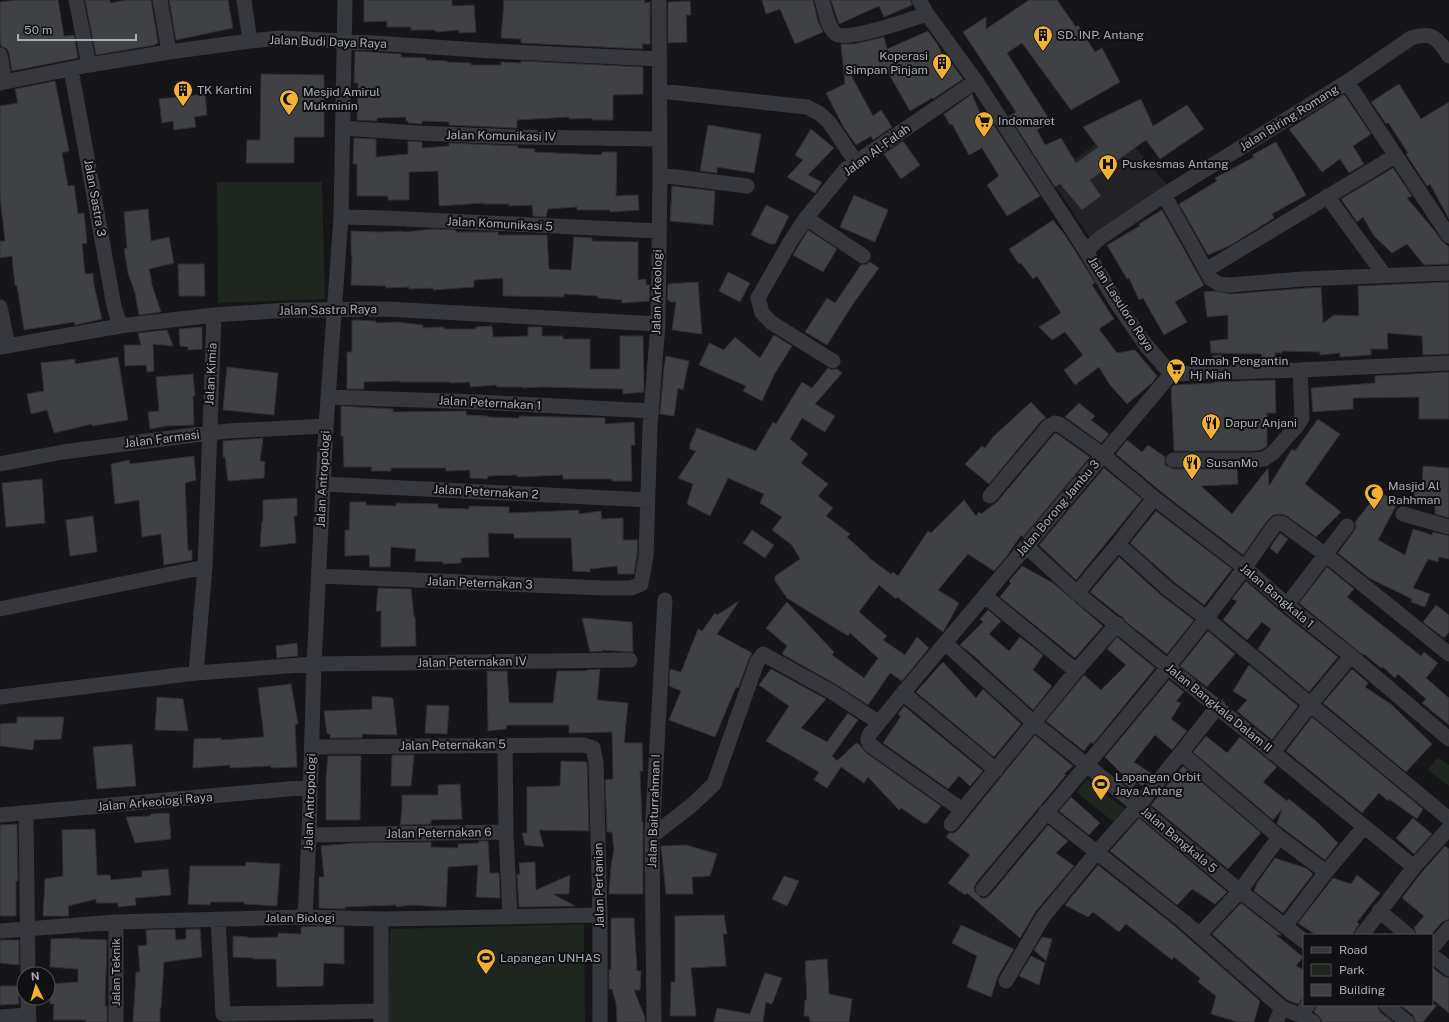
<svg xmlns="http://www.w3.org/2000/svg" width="1449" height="1022" font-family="'Public Sans',sans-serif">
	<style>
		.built { fill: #222225 }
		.green { fill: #1e261f }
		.building { fill: #404145; stroke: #303034 }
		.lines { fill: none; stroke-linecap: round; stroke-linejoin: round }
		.minor { stroke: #37383d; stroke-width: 15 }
		.labels { text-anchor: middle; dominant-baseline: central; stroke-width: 4; stroke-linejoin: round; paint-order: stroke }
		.poi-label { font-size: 12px; fill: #a8adb8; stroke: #111113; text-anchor: start }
		.street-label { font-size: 12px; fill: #a8adb8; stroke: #111113 }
	</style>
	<rect width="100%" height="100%" fill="#161618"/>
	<path class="built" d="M1119,128L1169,187L1091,239L1047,174L1072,156L1075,159Z"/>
	<path class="green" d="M217,182H322L325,299L218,303Z
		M1438,757L1449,765V786L1428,770Z
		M1087,779L1126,810L1115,823L1076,792Z
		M584,924L585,1022H387L390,929Z"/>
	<path class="building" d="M18,0H58L64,36L74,35L78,58L12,71L9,53L7,49L1,46L0,37V2Z
		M85,0H110V3L127,0H151L158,43L155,44V45L96,55Z
		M169,0H228L233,28L176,40Z
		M364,0H452V6L474,5L476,32L459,33V30L436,32L435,30H411V27H387V21L364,22Z
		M504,0H645L644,3L650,2V44H642L643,49L521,43V39L501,38Z
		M762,0H813L818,21L823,32L795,44L780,9L766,14Z
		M831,0H910L912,5L884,17L879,6L839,24Z
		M1029,0H1057L1076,27L1078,25L1095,52L1102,48L1120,82L1071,110L1022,43L1007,53L1051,122L1037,130L1045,145L1061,138L1076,163L1098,147L1083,127L1141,99L1153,126L1187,105L1204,129L1160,159L1146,140L1090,180L1101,196L1082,210L1060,184L1055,187L1009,116L1016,112L963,32L986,17V29Z
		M690,1L691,15H686L687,42L668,43V2Z
		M928,31L938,45L946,63L950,61L963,79L933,99L932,98L910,111L886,69L851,75L873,116L881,110L892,127L873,140L871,136L856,145L844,128L826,93L845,84L841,44H854L884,37L887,49Z
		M355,51L401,54V57L426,58V60L447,61V62L471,63V65H501V62L521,63V61L643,67V94L613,95V120H592V118L569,119V117L517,120V128L449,125V122L422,121V124L408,123V121H406V117L377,118V121L357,120L358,83H354Z
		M261,74L324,75V137H294V163H246L247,140H260Z
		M55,81L69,151L62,153L68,186L74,185L78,214L84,213L87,243L82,244L85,274L93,273L94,285L102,319L75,325L74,322L24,330L17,286H15L12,256L0,258V241H5L0,196V106L18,103L15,89Z
		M1399,84L1421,119L1449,102V219L1430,184L1427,186L1406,154L1408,153L1388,122L1386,124L1371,102Z
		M205,94L207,115L194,117L196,127L174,130L173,121L162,123L159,99Z
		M972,94L986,128L993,124L1040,196L1007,216L987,185L999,176L982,148L969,155L952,124L950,125L944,114Z
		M1344,94L1371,134L1353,146L1364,164L1349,173L1340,159L1322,172L1289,129Z
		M708,125L761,134L754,173L717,167V173L700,171Z
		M811,129L834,148L808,175L822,182L815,193L787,177L803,160L795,155Z
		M354,138L376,139V157L408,154V141L422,142V148L449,146V143L518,146V148L535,149L534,152L601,155L602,152H617L616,196L638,195L639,210L610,212V210H577V207L548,209L546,217L533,216L532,205L509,206V204H484V203L439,206L438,171L409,172V200H388V196H357V164H353Z
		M903,141L920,165L901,179L884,154Z
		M1276,142L1306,195L1272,214L1274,218L1231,245L1208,255L1179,204L1217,181L1215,178L1254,157L1252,155Z
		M1393,168L1412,196L1407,198L1434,230L1442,241L1449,247V264L1424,265L1407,244L1392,253L1374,236L1363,217L1357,222L1341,199Z
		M672,186L715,191L713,225L670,221Z
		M854,195L888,210L875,242L840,227Z
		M766,205L789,216L775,244H770L751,235Z
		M148,209L151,241L169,237L174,263L149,269L152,282H151L161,312L139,315L135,293L128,273L124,249L127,248L124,212Z
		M1162,210L1204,285L1175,302L1187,322L1164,335L1143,298L1139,300L1129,278L1127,279L1107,245L1140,226L1139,224Z
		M1053,220L1065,235L1084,265L1095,283L1092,285L1114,319L1099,329L1117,353L1135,350L1157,376L1152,383L1127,404L1110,385L1099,367L1075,385L1064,370L1083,355L1065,332L1052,340L1039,327L1061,313L1037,276L1033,279L1021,263L1019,264L1009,249Z
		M434,229L456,230V232H498V235H547L549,269L571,270L574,237L592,238V241L638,242V280L646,279V285H650L649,301L622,303V300L598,298V296L564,294V297L503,296V278L474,280V287L433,290V288L409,289V287L386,288V286L351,285L352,255H351V231L378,232L403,231V232Z
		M808,230L837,249L823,272L793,255Z
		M870,262L879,268L853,304L827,345L805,332L827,298L835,303L861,265L867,264Z
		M178,264H204L205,296H179Z
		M728,272L750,283L740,302L719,291Z
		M698,282L702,334L672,330L676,302H670L669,300H667L668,284Z
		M1449,282V354L1423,355L1422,336L1387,333L1388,349H1371V355L1340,357V353L1320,355V352L1282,351V353H1275V362H1262V354L1211,353L1210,341L1228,339V315L1207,317L1204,292L1214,291L1231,294L1321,287L1323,323L1334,315L1359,316L1358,286Z
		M352,320L376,321V323L397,322L423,325V328L444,327V329H476V327L492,326L493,337L528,336V327H542V336H563V339H590V369H620V336H643L644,392L623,394V389L543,387L523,388V387H497L496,385L470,387V382L450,383V382H400V381L364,382V389H347V352H352Z
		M202,327V349L188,350V347L180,346L179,329Z
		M167,330L173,346L153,344L154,371L147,372L146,365L125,366L124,345H141L138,333Z
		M774,335L792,346L774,375L762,401L743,391L746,386L699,365L709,343L724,350L735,337L760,358Z
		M1222,355L1223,363L1213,364L1212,356Z
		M666,356L689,361L683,390L678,388L674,416L660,414L664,367Z
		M118,357L128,420L92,426V424L54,433L47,410L31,414L27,394L44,391L41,363L75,359V364Z
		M227,367L278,373L274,415L223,410Z
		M828,368L832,370L837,369L842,373L815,404L835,416L825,432L802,418L790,439L808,454L801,463L828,484L818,496L833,508L826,516L850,534L847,537L869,557V558L891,574L893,572L898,576L928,531L931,533L964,500L976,516L979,512L981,514L997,502L1054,434L1056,433L1090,457L1023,537L1021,535L1006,557L994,571L968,554L938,590L959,603L943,632L897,597L896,599L879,585L859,612L887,636L883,640L905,655L917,637L929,648L902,681L890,673L868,705L837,685L782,654L787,646L766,628L787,602L834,652L832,655L864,678L878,658L850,633L848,636L787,598L775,581V576L800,559L792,545L772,530L782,517L760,503L764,494L728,478L710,516L687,504L693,484L678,478L696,451L690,449V444L697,428L756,451L773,422L776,424L802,382L812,388Z
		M1449,372V419H1419V397L1353,398V409L1313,412L1311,388L1375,383V376Z
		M193,374L195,396H193L194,425L166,426L150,429L148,412L159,411L156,377Z
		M1275,380L1276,413H1267V446L1261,450L1253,451H1174L1171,388L1174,385L1214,383V382Z
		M1031,402L1046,418L1041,421L989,484L965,464L982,446L985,448L993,437Z
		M1079,403L1095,416L1091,420L1109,434L1101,443L1065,417Z
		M341,406L393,409V412L466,411V415L488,416V417L519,418V416L605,418V424L634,422L635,445H631L632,481H612V479H563V475L517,477V475L488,476L487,479L470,478V470L446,471V468H391V471H371L372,467H344L343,436H341Z
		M1318,419L1340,434L1305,484L1341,512L1316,537L1287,516L1282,514L1273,515L1267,521L1243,555L1160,491L1116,454L1127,440L1142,452L1148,445L1165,457V465L1173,469H1237L1238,484L1201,486L1232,514L1268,468L1269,486L1292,449L1295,451Z
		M263,438L260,461L265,462L264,478L228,481L225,457H223V441Z
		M194,456L196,480L185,483L188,551L192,550V560L164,565L161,534L142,537L139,500L115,504L111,464L129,460L130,464Z
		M1423,466L1449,468V518L1435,514V506L1413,502L1416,484L1422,485Z
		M1104,468L1142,499L1076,580L1039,545Z
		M42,479L45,523L6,527L2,483Z
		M1379,492L1398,502L1378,540L1405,555L1413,529L1432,535L1433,532L1449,536V559L1439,557L1438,562L1428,559L1413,588L1430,594L1425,607L1411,602L1412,599L1369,578L1338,553L1354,531L1356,527L1355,522Z
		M297,498V516H294L296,543L260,547L262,521H263V500Z
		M350,502H366V505L396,506V503L438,504V508L469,509V506L509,507V513L558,511L579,510V514L601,511L602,519L623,518V540H638L637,555L634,574H618L617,566L590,569V572L573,571L571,538H514V534L488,533L489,557L461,558V563L443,564V562L415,561L416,549L391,547L390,567H370L369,555L345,556V530H349Z
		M1156,511L1232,569L1204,605L1174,582L1130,543Z
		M93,516L97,552L70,556L66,520Z
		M752,530L774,545L765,558L743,543Z
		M1280,533L1288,539L1277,554L1270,548Z
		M1119,557L1162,596L1194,620L1167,654L1125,621L1123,617L1119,615L1090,592Z
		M1022,566L1053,583L1103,626L1075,658L1000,597L1011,583L1009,581Z
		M1327,567L1354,589L1347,597L1421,656L1424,652L1438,663L1426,678L1449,698V725L1422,703L1426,699L1398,674L1395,678L1383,667L1381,668L1364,654L1363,655L1299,603Z
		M1246,581L1281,612L1338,657L1309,692L1258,649L1271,629L1262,622L1247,640L1223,620L1237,601L1232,599Z
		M378,588L411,589L414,617H415L416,646L381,647V611H376Z
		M739,601L717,634L752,653L749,659L738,688L736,687L715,737L669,720L681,691L669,686L670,669L681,672L698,629L702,631L715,613L717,615Z
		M1436,605L1449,615V632L1444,638L1423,622Z
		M988,610L1001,621L989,634L1009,651L1020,637L1043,655L1033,670L1052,686L1033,710L980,662V661L960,645L983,622L980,619Z
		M582,618L632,622L633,652L602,650V651L590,652Z
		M1208,631L1235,654L1207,687L1180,666Z
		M1117,637L1155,668L1093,744L1091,742L1084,751L1046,721L1084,675L1101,690L1126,665L1107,649Z
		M297,643L298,656L277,658L276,646Z
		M943,662L976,698L983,689L1021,724L994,757L916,692Z
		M1249,665L1298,706L1272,740L1237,711L1247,700L1233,691Z
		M600,669L597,700L628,703L624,743H642L643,771H640L642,822H643V894H609L611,866L614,849L612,832H607L605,780L613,779L612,732L569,733V725H507L506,729L488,731L487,671H507L509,703H553L557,671H587V670Z
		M771,669L826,699L801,728L827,742L848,713L858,720L832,756L837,761L856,743L860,745L865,752L941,806L927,823H923L901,808L899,810L868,777L864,783L841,767L827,788L814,780L819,772L766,741L789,706L759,685Z
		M1352,669L1368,683L1365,687L1392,705L1432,744L1406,772L1323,703Z
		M1169,680L1184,692L1176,701L1181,703L1171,719L1187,731L1172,750L1155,735L1134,762L1152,774L1142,786L1137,782L1131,789L1121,781L1125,777L1105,757Z
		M291,684L298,724H295L297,767L271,768V766L230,768V765L193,768L194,739L221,738V740L264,737L258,688Z
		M372,696L393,698L397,735L362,734V738H330V734H327L324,711L372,709Z
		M157,697L183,699L188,731L155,730Z
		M427,705L449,706L447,734L425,733Z
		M904,706L983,771L970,786L959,776L948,789L883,743L901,716L898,714Z
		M17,717H64L61,739L34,740L33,750L0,746V724L17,723Z
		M1312,717L1423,809L1417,819L1389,799L1388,801L1379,793L1362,813L1286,751Z
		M1035,735L1073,766L1064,774L1066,775L976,883L974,888L975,892L981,898H986L990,895L1048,825L1068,841L1056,853L1074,866L1036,911L1020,938L967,893L965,895L948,883L970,855L946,837L949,833H954L958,830Z
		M1206,736L1227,753L1240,737L1277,767L1263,782L1287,801L1289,799L1316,821L1338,843L1325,860L1277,824L1282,809L1273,820L1193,752Z
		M132,744L136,786L97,789L93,747Z
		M392,755H414L411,786H391Z
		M328,756H361L360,820H326V777Z
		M561,761L587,762L589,831L539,830L544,847L525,845L522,833H527V787L560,786Z
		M1183,766L1261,833L1228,869L1151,805Z
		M460,784L462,819L431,820V824L400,825L402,811V795H438V785Z
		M1071,797L1100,823L1089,835L1059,811Z
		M169,813L171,839L135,843L126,817L150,816L151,814Z
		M1139,818L1227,892L1215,904L1192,889L1177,905L1110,851Z
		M1413,818L1432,834L1414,854L1396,838Z
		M17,824L18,881H16V916H0V825Z
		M95,829L97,875H110L111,880L142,877V871L168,869L171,895L135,898L136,905L118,907V903H96V899L68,906L69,916H43L45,879L63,876L62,830Z
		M479,841H488L490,873H499L500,898L476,897L478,865L448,867L446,907L410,905L396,907V905L345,907V909L319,908V877H324L321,846L354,843L431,842V847L458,848V844L479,843Z
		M686,845L717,854L710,876L692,877L693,894H666L661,846Z
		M1445,846L1449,849V919L1442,922L1431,935H1417L1414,928L1424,916L1402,898L1421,873Z
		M1275,858L1306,868L1313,874L1283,913L1254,891L1257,883Z
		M246,862L280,864L277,906L244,904V902H210V905L188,904L190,866H246Z
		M535,862L536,890L570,875L569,894H553L575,906L519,907L517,874L520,875L519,863Z
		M1098,865L1176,927L1260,1001L1254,1022H1238L1211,1014L1216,996L1198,982L1200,978L1174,957L1172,960L1126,924L1119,932L1093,912L1088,917L1065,905Z
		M1357,875L1380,893L1357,922L1359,924L1352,935H1316L1298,923L1333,878L1351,884Z
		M784,876L799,881L787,906L772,899Z
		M1241,903L1282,935H1276L1303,957L1296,966L1304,970V997L1298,1004L1287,1000L1212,934Z
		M724,915L727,934H723L726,966L691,968L696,1016H670L671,982H675V916Z
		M611,918H634L637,971H641L640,990H634L645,1018V1022H617L616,1003L612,989H609V970H611Z
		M961,925L1014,949L998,976L991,997L967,987L977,956L952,943Z
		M318,926L344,927V964L324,963L323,986L277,987L276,959H253V958L233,957V936L248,937V938L278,937V933L301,934V927Z
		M175,929L176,940L186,939V929H200L202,957L164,962L161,1008H160V1022H133L136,972H140L138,946L147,945L146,930Z
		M1042,937L1052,939L1046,961L1034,950Z
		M79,938V939L107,940L105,1006H107V1022H86V1020H53L54,1004H50L49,984L78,982V969L50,967L51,939Z
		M0,940H19V965L0,963Z
		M1031,956L1045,963L1039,985L1019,976Z
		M827,959L829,994L852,999L849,1022H810L809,1016H804L805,1000H807L805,961Z
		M1432,967L1443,976L1449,978V1013L1432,999Z
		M765,973L782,978L772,1004L766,1002L763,1022H714L717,1008L750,1014Z
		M0,986H18L19,1004L0,1005Z
		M1317,1005H1377L1380,1012L1393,1022H1322L1320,1017L1314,1012Z
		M1400,1005H1437L1423,1022H1416L1413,1015Z"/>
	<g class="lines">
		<path class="minor" d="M76,0L89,65
			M160,0L169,52
			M244,0L250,41
			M822,0C825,10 827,27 836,34C847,42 912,19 927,14
			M919,0L927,14L976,81L1086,251L1116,302L1145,344L1171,374L1300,370L1449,363
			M0,55L5,82
			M71,69L114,306L120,326
			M1347,82L1449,236
			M0,83L89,65L169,52L250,41L280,38L344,41L493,51L660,59
			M660,91L807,107L819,113L829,122L856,162
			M343,128L418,133L516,137L660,139
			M660,175L747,186
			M1164,195L1211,279L1219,284L1230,285L1302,279L1449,273
			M1327,196L1385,276
			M341,217L385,218L658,231
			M806,218L863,256
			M1086,251L1100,238L1164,195L1347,82L1411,38C1433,31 1438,39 1449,56
			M1206,270L1395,156
			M0,307L8,346
			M0,347L120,326L214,315L290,310L386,309L658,324
			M833,361L772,323L762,313L758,298L790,242L806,218L846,169L976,81
			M328,397L478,402L652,411
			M1173,460H1253L1264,459L1273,453L1296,427L1302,418L1300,370
			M0,464L63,452L209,433L229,431L326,426
			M323,484L648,500
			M990,496L1048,427L1055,423L1059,424L1103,455L1154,498L1245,568L1287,605L1351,656L1449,739
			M1403,514L1449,527
			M1118,544L1168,589L1206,618L1449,819
			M1026,546L1077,593L1414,867
			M319,576L603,588H631L641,584L646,556L650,427L658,324L660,175L659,0
			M1077,593L1118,544L1154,498
			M985,596L1076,671
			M1287,605L1347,526
			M0,609L205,567L214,315
			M945,643L1034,723L1138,806L1240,891L1304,941
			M196,673L205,567
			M903,693L869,735L868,740L870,745L962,810
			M0,697L196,673L314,664L630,660
			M312,747L584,745L593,748L596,762L600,915V1022
			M1181,753L1279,837L1326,872
			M1273,753L1310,705L1351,656
			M996,770L903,693L1171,374
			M1046,812L1182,920L1282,1008L1300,1015L1308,1005
			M26,813L28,974
			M0,815L310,787
			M951,824L1076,671L1117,624
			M506,832L510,917
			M309,835L506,832L505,745
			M652,836L692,805L714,784L757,662L763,654L832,692L878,722
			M983,889C1081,769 1186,654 1274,526L1277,523H1282L1326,555L1449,654
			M1379,911L1408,935
			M305,917L309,835L314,664L326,426L341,217L345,0
			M218,919L223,1014L381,1011
			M381,919V1022
			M116,922V1022
			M1285,926L1326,872L1364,827
			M0,931L116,922L305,917L381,919L600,915
			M1199,935L1240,891L1279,837
			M1362,935L1414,867L1449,828
			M1432,948L1449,928
			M1432,955L1449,969
			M1006,981L1043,917L1096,853L1138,806L1181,753L1218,706
			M28,998L29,1022
			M1386,1005L1407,1022
			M1300,1015L1313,1022
			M0,1017L28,1015
			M654,1022L652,836L665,600
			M1276,1022L1282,1008"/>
	</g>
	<defs>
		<g id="building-pin" transform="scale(1)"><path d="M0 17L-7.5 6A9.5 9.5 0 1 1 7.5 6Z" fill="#f2b134" stroke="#111113"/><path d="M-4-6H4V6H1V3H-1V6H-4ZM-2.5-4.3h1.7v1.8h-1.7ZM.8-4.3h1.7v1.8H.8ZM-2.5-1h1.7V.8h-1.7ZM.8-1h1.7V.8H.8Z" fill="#111"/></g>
		<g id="mosque-pin" transform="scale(1)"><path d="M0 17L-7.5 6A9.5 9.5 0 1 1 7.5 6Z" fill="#f2b134" stroke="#111113"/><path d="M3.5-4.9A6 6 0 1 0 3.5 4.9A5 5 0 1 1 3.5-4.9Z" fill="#111"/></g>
		<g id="supermarket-pin" transform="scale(1)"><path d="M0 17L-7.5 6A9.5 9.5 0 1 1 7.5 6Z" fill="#f2b134" stroke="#111113"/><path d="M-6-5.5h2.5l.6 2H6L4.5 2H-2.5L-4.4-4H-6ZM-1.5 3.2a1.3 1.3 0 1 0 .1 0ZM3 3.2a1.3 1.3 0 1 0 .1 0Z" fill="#111"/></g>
		<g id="hospital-pin" transform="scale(1)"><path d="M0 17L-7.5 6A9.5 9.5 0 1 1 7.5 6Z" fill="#f2b134" stroke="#111113"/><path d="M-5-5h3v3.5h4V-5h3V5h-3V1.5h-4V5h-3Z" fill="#111"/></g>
		<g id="restaurant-pin" transform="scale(1)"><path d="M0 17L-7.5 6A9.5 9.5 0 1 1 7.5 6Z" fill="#f2b134" stroke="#111113"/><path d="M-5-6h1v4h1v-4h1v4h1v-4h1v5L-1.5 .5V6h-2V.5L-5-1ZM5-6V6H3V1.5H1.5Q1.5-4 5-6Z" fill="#111"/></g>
		<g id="stadium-pin" transform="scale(1)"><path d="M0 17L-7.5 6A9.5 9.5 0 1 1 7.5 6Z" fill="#f2b134" stroke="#111113"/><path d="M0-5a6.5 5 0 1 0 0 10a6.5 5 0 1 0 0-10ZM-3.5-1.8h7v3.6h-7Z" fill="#111"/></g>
	</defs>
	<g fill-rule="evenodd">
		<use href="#building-pin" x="1043" y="35"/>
		<use href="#building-pin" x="942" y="63"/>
		<use href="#building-pin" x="183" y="90"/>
		<use href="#mosque-pin" x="289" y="99"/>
		<use href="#supermarket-pin" x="984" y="121"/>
		<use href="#hospital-pin" x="1108" y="164"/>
		<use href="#supermarket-pin" x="1176" y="368"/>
		<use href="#restaurant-pin" x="1211" y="423"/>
		<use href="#restaurant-pin" x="1192" y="463"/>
		<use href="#mosque-pin" x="1374" y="493"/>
		<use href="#stadium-pin" x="1101" y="784"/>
		<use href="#stadium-pin" x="486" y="958"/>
	</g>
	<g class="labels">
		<g class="poi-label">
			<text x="1057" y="35">SD. INP. Antang</text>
			<text x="928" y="56" text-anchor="end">Koperasi<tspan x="928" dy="14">Simpan Pinjam</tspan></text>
			<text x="197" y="90">TK Kartini</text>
			<text x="303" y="92">Mesjid Amirul<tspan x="303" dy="14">Mukminin</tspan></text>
			<text x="998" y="121">Indomaret</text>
			<text x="1122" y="164">Puskesmas Antang</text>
			<text x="1190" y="361">Rumah Pengantin<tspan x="1190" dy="14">Hj Niah</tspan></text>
			<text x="1225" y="423">Dapur Anjani</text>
			<text x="1206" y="463">SusanMo</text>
			<text x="1388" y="486">Masjid Al<tspan x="1388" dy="14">Rahhman</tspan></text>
			<text x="1115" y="777">Lapangan Orbit<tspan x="1115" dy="14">Jaya Antang</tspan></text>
			<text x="500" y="958">Lapangan UNHAS</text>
		</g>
		<g class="street-label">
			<text transform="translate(328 42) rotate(2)">Jalan Budi Daya Raya</text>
			<text transform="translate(1289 118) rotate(-32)">Jalan Biring Romang</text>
			<text transform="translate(501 136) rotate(1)">Jalan Komunikasi IV</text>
			<text transform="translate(877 150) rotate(-36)">Jalan Al-Falah</text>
			<text transform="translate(95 198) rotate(80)">Jalan Sastra 3</text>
			<text transform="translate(500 224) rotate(3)">Jalan Komunikasi 5</text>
			<text transform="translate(657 292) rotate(-89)">Jalan Arkeologi</text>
			<text transform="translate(1121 304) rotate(57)">Jalan Lasuloro Raya</text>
			<text transform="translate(328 310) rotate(-1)">Jalan Sastra Raya</text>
			<text transform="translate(211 374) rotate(-87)">Jalan Kimia</text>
			<text transform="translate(490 403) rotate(3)">Jalan Peternakan 1</text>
			<text transform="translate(162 439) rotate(-7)">Jalan Farmasi</text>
			<text transform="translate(323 479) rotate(-87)">Jalan Antropologi</text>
			<text transform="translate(486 492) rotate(3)">Jalan Peternakan 2</text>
			<text transform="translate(1058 508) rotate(-50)">Jalan Borong Jambu 3</text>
			<text transform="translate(480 583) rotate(2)">Jalan Peternakan 3</text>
			<text transform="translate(1277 596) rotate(40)">Jalan Bangkala 1</text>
			<text transform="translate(472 662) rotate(-1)">Jalan Peternakan IV</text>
			<text transform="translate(1219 708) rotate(39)">Jalan Bangkala Dalam II</text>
			<text transform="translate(453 745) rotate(-1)">Jalan Peternakan 5</text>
			<text transform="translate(155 802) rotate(-5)">Jalan Arkeologi Raya</text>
			<text transform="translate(310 802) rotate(-88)">Jalan Antropologi</text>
			<text transform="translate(654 811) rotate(-88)">Jalan Baiturrahman I</text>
			<text transform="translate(439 833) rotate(-1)">Jalan Peternakan 6</text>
			<text transform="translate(1179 840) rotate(40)">Jalan Bangkala 5</text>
			<text transform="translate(599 885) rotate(-91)">Jalan Pertanian</text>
			<text x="300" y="918">Jalan Biologi</text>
			<text transform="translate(116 972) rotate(-90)">Jalan Teknik</text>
		</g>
	</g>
	<rect x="1303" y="934" width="130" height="72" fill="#111113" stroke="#4d4f55"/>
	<rect x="1311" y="947" width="20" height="6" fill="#37383d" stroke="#4d4f55"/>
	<text x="1339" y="954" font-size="12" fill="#a8adb8">Road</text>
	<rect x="1311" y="964" width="20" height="12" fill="#1e261f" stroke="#4d4f55"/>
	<text x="1339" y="974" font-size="12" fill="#a8adb8">Park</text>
	<rect x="1311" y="984" width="20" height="12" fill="#404145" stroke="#4d4f55"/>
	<text x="1339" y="994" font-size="12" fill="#a8adb8">Building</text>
	<g transform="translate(36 986) rotate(355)"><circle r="19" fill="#111113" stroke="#4d4f55"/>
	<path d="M0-3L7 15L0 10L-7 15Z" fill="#f2b134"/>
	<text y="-6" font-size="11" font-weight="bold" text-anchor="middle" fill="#a8adb8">N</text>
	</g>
	<path d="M18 34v6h118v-6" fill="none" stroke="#a8adb8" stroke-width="2"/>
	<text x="24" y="34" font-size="12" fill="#a8adb8" stroke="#111113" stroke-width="3" paint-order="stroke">50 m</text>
</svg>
